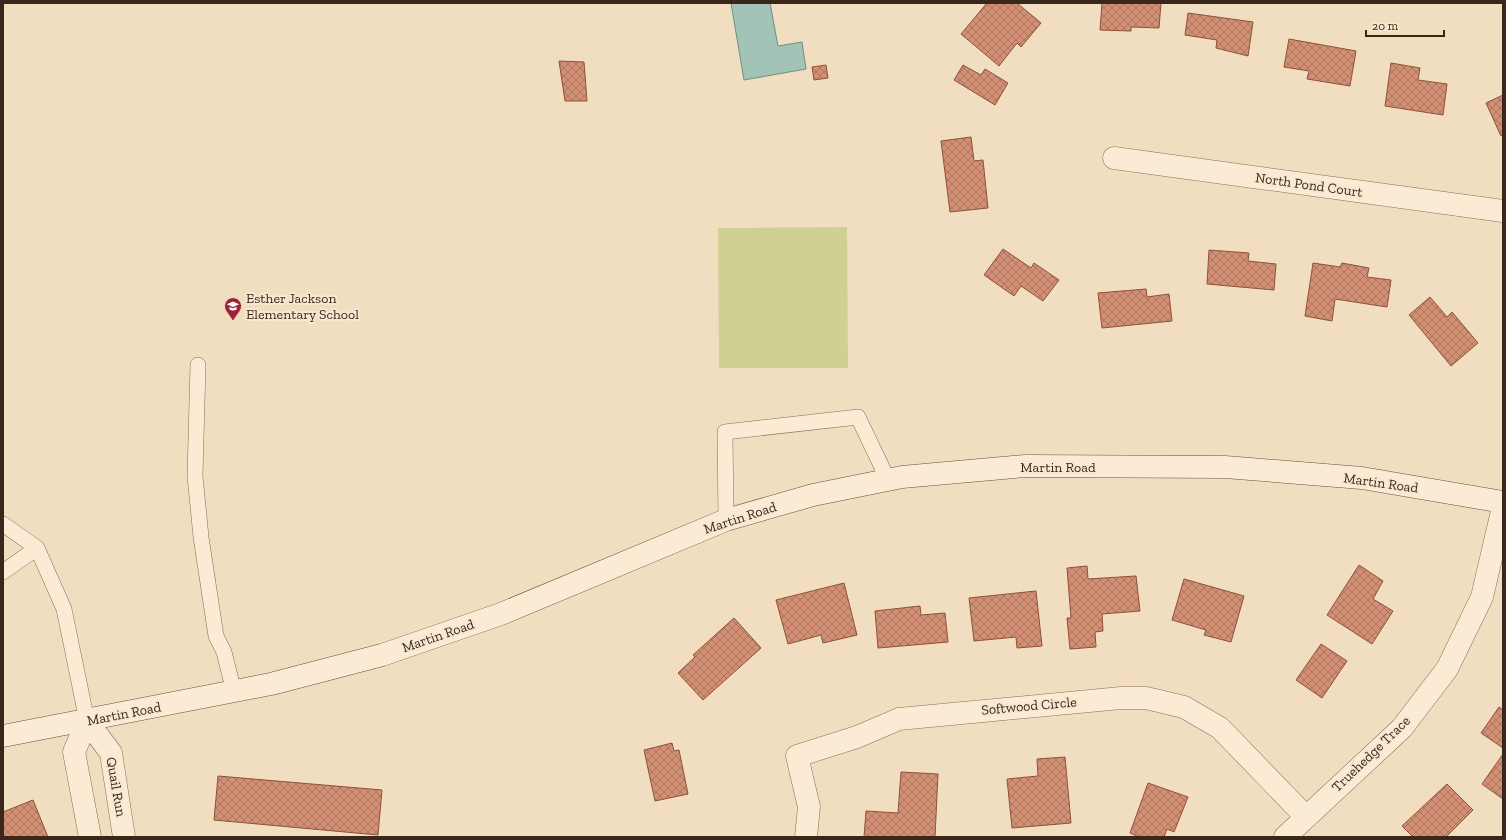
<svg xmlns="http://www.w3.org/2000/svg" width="1506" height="840" font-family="'Zilla Slab',serif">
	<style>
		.grass { fill: #d0d093 }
		.water { fill: #a3c3b6; stroke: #6a9183 }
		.building { fill: url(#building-cross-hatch); stroke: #8c513b }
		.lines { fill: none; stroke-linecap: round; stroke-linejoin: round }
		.lane-casing { stroke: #8b6c57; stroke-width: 16 }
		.street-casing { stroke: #8b6c57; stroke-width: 23 }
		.secondary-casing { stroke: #6d4d3a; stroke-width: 23 }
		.lane { stroke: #fbebd4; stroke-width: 15 }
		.street { stroke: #fbebd4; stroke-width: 22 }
		.secondary { stroke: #fbebd4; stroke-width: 22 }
		.labels { text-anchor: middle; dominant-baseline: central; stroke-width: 4; stroke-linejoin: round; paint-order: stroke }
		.street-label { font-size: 14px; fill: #3a271c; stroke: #f8e8d0 }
		.poi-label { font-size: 14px; fill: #3a271c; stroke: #f8e8d0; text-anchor: start }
	</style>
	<defs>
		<pattern id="building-cross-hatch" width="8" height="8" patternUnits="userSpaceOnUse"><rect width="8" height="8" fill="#d28f73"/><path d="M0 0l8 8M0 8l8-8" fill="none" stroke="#ab755e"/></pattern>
	</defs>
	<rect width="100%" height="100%" fill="#f1ddc0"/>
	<path class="grass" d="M847,227L848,368H719L718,228Z"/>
	<path class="water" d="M731,3H770L778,46L802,42L806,69L744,80Z"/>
	<path class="building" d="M987,3H1017L1041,23L1021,47L1017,43L999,66L961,34Z
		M1102,3H1161L1159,28L1131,27V31L1100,30Z
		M1188,13L1253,22L1248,56L1216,48L1217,40L1185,35Z
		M1289,39L1356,51L1350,86L1307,79L1309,71L1284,67Z
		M559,61L584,62L587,101H565Z
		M1391,63L1420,68L1418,80L1447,84L1443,115L1385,106Z
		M826,65L828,78L814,80L812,67Z
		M963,65L981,75L985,69L1008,83L995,105L954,80Z
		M1503,95V135L1501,136L1486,103Z
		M971,137L974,161L983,160L988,208L950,212L941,141Z
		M1003,249L1031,268L1034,263L1059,280L1043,301L1021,286L1014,296L984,275Z
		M1209,250L1249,253L1248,261L1276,264L1274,290L1207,284Z
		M1313,263L1340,267L1342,263L1369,268L1367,277L1391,280L1387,307L1335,299L1332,321L1305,316Z
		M1146,289L1147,297L1169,294L1172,321L1102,328L1098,293Z
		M1430,297L1447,317L1452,312L1478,343L1451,366L1409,315Z
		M1359,565L1383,581L1373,599L1393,611L1372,644L1327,615Z
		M1087,566L1088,579L1136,576L1140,611L1102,614L1103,631L1095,632L1096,647L1070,649L1067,618H1071L1067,568Z
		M1184,579L1244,596L1231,642L1204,635L1206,630L1172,620Z
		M844,583L857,635L823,643L821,635L788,644L776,600Z
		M1036,591L1042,646L1017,648L1016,637L974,641L969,598Z
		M920,606L921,615L945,613L948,642L878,648L875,611Z
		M734,618L761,648L703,700L678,673L695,657L693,655Z
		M1321,644L1347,661L1322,698L1296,680Z
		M1499,707L1503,710V748L1481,733Z
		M672,743L674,751L679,750L688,794L655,801L644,750Z
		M1503,754V799L1482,784Z
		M1065,757L1071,823L1012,828L1007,779L1038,776L1037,759Z
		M901,772L938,774L935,837H864L866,811L898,813Z
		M218,776L382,790L378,835L214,820Z
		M1148,783L1188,797L1174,832L1167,829L1164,837H1139L1130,833Z
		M1447,784L1473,810L1446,837H1413L1402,826Z
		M33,800L48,837H3V812Z"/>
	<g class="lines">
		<g class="lane-casing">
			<path id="lane" d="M198,365L195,476L201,537L216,636L224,652L234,692
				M726,520L725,432L858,417L888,480
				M3,524L37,548
				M3,572L37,548L64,609L87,721"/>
		</g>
		<g class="street-casing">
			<path id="street" d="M1114,158L1503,211
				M90,837L74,752L87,721L111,753L124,837
				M806,837L809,807L797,756L857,737L899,719L1121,698H1146L1184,707L1220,728L1306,817
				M1285,837L1402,728L1447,669L1482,597L1503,507"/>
		</g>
		<g class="secondary-casing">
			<path id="secondary" d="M3,736L271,684L382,655L501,614L726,520L813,495L902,477L1025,466L1225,467L1362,478L1503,502"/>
		</g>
		<use href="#lane" class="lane"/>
		<use href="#street" class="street"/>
		<use href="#secondary" class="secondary"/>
	</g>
	<defs>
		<g id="school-pin" transform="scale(0.9)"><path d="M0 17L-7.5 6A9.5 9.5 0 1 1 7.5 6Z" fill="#9e2232" stroke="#f8e8d0"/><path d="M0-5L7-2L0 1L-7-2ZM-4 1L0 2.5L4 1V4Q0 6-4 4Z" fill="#fff"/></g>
	</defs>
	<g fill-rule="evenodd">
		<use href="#school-pin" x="233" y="306"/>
	</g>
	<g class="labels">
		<g class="street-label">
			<text transform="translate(1309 185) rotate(8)">North Pond Court</text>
			<text x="1058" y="467">Martin Road</text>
			<text transform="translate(1381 483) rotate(8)">Martin Road</text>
			<text transform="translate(740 518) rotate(-18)">Martin Road</text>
			<text transform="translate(438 636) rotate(-19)">Martin Road</text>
			<text transform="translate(1029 706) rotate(-5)">Softwood Circle</text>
			<text transform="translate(124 714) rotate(-11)">Martin Road</text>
			<text transform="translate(1371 754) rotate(-44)">Truehedge Trace</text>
			<text transform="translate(116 787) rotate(80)">Quail Run</text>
		</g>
		<g class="poi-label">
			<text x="246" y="298">Esther Jackson<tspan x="246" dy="16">Elementary School</tspan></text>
		</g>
	</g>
	<rect width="1506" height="840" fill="none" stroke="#3a271c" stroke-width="8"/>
	<path d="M1366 30v6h78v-6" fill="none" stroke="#3a271c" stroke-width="2"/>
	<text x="1372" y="30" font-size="12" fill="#3a271c" stroke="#f8e8d0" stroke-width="3" paint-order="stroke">20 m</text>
</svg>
